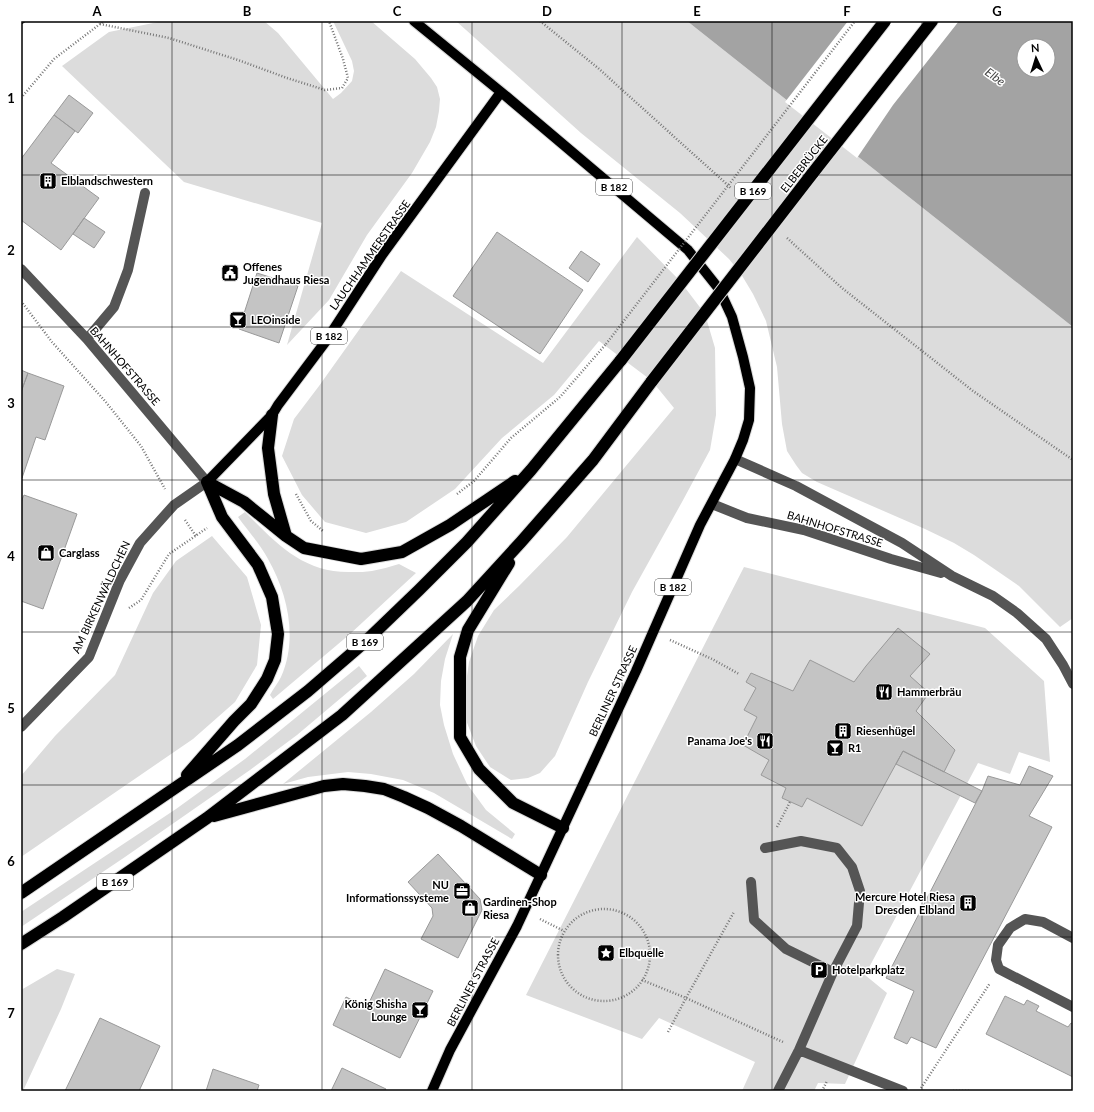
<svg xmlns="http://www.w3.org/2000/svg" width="1094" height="1112" viewBox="0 0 1094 1112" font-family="Lato,sans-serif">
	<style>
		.green { fill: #dcdcdc }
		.water { fill: #a3a3a3; fill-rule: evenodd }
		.pier { fill: #fff }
		.building { fill: #c4c4c4; stroke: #999 }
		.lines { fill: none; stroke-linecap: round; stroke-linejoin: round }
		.major-casing { stroke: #dbdbdb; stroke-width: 12 }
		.highway-casing { stroke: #dbdbdb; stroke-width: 14 }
		.path { stroke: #777; stroke-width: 2.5; stroke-dasharray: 1 2; stroke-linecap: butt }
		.minor { stroke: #555; stroke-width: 10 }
		.major { stroke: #000; stroke-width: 10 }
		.highway { stroke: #000; stroke-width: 12 }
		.rail-casing { stroke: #000; stroke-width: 4.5 }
		.rail { stroke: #fff; stroke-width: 3; stroke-dasharray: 9; stroke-linecap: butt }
		.highway-bridge-casing { stroke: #dbdbdb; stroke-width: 14; stroke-linecap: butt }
		.path-bridge { stroke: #777; stroke-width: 2.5; stroke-dasharray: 1 2; stroke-linecap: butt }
		.highway-bridge { stroke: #000; stroke-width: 12 }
		.grid { fill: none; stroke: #000; stroke-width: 1; stroke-opacity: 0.55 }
		.labels { text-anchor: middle; stroke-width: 3; stroke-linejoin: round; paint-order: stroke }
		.shield { fill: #fff; stroke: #4c4c4c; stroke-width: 1 }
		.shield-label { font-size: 10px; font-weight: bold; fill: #000 }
		.street-label { font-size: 11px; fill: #000; stroke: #fff }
		.poi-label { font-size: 11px; font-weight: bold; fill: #000; stroke: #fff; text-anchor: start }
		.water-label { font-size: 12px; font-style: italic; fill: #444; stroke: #fff }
		.neatline { fill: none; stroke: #000; stroke-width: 1.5 }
		.grid-label { font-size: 13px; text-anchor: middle; font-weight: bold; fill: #000 }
	</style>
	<rect width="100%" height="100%" fill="#fff"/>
	<path class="green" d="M163,21h101l14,12 55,66 8,-6 11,-12 2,-10 -2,-10 -19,-40h38l44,38 16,19 6,9 3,12 -1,12 -3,16 -6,15 -18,31 -45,62 -38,65 -42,45 35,-122 -138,-41 -122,-116 47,-34z
		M456,21h231l386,306v291l-13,9 -41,-41 -45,-31 -20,-12 -29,-14 -108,-47 -15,-9 -6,-8 -9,-14 -5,-27 -5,-57 -11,-46 -13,-27 -12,-20 -12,-15 -49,-46 -99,-80z
		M637,237l43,44 25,33 10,34 1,67 -6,35 -28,52 -50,90 -44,90 -33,74 -15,17 -12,5 -17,2 -21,-13 -14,-21 -10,-26 -1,-30 4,-28 9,-26 16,-26 25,-24 48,-49 107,-129 -22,-27 -53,-40 -45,54 -52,43 -47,51 -49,33 -40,11 -41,-11 -23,-27 -20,-39 12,-37 25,-33 82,-115 142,92z
		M245,512c32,32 59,62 108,60 6,0 13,0 19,-1 9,-2 18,-4 27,-7l17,9 -66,61 -77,65 -3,-4c3,-6 8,-12 11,-18 17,-38 7,-83 -13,-118 -8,-15 -20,-28 -30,-42z
		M212,536l35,41 14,48 -4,40 -22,37 -42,37 -172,118v-81l34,-40 60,-61 38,-82 23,-32z
		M744,567l241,61 59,53 6,81 -31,-10 -9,22 -32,-11 -113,212 22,18 -42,91 -27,-1 -4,8h-72l13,-29 -96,-44 -17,21 -116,-44z
		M453,634l-8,25 -4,22 -1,24 4,20 9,29 14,30 19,26 29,24 -3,5 -78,-46 -31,-13 -32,-6 -23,-2 -40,5 -25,7 88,-72 43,-38z
		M359,666l8,10 -70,59 -47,35 -125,87 -104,70v-15l155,-103 69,-50z
		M57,969l18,5 -14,35 -38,82h-2v-101z"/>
	<path class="water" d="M687,21h386v306zM1024,46h24v24h-24z"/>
	<path class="pier" d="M848,21h111l-66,84 -36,53 -72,-56z"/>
	<path class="building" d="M69,95l24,18 -15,20 -24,-18z
		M54,115l21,16 -24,32 48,35 -38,52 -40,-30v-61z
		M84,218l21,14 -11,16 -21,-14z
		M497,232l86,58 -43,64 -87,-58z
		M581,251l19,13 -12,18 -19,-14z
		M257,273l41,13 -19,57 -40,-14z
		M21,370l7,3 -7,19z
		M28,373l36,13 -19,54 -9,-3 -14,41 -1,-86z
		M24,495l53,19 -34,95 -22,-8v-99z
		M898,628l32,26 -20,22 19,17 -13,18 39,39 -11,22 -41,-21 -41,75 -55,-28 -5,9 -20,-9 4,-10 -25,-13 8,-15 -26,-15 14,-28 -13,-7 12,-22 -10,-6 5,-9 42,18 17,-31 44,22 12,-16z
		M903,751l79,40 -7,12 -79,-39z
		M1029,766l24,10 -24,40 23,11 -116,221 -25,-11 -4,7 -13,-6 20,-47 -28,-13 96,-187 6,-15 32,9z
		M438,854l42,45 2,11 -24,48 -37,-19 12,-23 -1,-8 -24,-26z
		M385,969l48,22 -33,67 -67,-33 13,-28 21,10z
		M1005,996l19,9 3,-5 12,6 -3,5 32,16 3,-4 2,1v53l-87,-43z
		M100,1018l60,28 -21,45h-74z
		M342,1068l44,21 -1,2h-54z
		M213,1069l46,16 -2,6h-51z"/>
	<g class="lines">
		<defs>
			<path id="major" d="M414,21l87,71 187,158 31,39 13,28 11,40 7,31 -1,32 -6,20 -8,19 -35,66 -64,146 -119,255 -67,124 -18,41
				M207,482l65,-67 6,-10 48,-64 56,-86 119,-163"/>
			<path id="highway" d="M812,174l120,-153
				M272,415l-4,33 6,46 12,42
				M207,482l37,20 42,34 18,12 57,11 41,-7 48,-27 65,-44
				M509,563l-41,67 -8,27v80l19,32 34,34 50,25
				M187,775l47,-54 17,-17 16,-25 8,-19 3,-26 -6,-37 -14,-32 -36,-48 -15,-35
				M214,816l110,-30 19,-2 22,2 19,3 20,8 24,11 33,18 80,49
				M21,893l217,-148 70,-54 58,-50 53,-51 48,-48 64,-72 90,-110
				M21,944l42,-27 144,-99 135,-103 125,-114 54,-59 72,-82 59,-79"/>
		</defs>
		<use href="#major" class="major-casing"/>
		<use href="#highway" class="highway-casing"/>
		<path class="path" d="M540,21l58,47 133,120
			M100,24l69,14 69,22 49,18 38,12 17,-2 6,-10 -5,-19 -14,-38
			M21,98l33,-39 50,-38
			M787,238l55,50 131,103 100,69
			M21,301l31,41 53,59 36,45 24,43
			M296,494l15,27 12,10
			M457,494l17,-13 37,-43 49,-41 46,-53
			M185,520l11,16
			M129,608l12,-8 28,-46 38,-26
			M670,640l42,19 27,15
			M777,827l13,-25
			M558 955a46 46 0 1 1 92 0a46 46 0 1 1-92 0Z
			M540,919l24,12
			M642,980l44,18 97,44
			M668,1032l18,-34 48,-86
			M921,1088l69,-105
			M822,1091l5,-10
			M953,1091h16"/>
		<path class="minor" d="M21,269l66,70 120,143 -33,23 -34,38 -20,37 -31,77 -68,70
			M87,339l27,-32 14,-37 17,-77
			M735,459l61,27 106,57 50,33 41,20 24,17 29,26 17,26 10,19
			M712,504l35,14 57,12 87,29 50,14
			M765,848l36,-7 36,7 15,19 8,24 -3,35 -24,46 -34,78 -21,41
			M751,882l3,38 32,29 47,23
			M1073,938l-30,-16 -18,-3 -15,9 -12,17 -2,15 3,9 74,38
			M799,1050l104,41"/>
		<use href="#major" class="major"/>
		<use href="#highway" class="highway"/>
		<defs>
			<path id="rail" d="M21,22l2,-1"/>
		</defs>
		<use href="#rail" class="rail-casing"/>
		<use href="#rail" class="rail"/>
		<defs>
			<path id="highway-bridge" d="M621,360l264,-339
				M652,381l160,-207"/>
		</defs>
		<use href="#highway-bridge" class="highway-bridge-casing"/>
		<path class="path-bridge" d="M606,344l249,-323"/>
		<use href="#highway-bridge" class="highway-bridge"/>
	</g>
	<path class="grid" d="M172,21v1070M322,21v1070M472,21v1070M622,21v1070M772,21v1070M922,21v1070M21,175h1052M21,327h1052M21,480h1052M21,632h1052M21,785h1052M21,937h1052"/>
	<defs>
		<symbol id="building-square" viewBox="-11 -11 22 22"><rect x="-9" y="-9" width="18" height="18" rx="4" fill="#000" stroke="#fff"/><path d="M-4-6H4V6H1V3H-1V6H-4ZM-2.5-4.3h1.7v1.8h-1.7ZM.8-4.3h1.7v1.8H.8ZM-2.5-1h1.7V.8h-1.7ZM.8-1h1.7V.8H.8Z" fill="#fff"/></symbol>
		<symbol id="civic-square" viewBox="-11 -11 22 22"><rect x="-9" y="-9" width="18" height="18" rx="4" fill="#000" stroke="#fff"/><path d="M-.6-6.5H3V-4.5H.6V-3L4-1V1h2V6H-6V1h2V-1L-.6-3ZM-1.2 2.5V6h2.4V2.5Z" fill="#fff"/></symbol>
		<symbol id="bar-square" viewBox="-11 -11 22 22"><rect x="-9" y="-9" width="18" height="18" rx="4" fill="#000" stroke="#fff"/><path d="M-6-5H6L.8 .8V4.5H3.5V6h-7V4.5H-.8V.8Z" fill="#fff"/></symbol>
		<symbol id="shop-square" viewBox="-11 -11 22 22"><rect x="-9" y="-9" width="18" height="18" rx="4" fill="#000" stroke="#fff"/><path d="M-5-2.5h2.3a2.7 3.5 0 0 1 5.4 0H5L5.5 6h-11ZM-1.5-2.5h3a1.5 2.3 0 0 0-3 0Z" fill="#fff"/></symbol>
		<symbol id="restaurant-square" viewBox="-11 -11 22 22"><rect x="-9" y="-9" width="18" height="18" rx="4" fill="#000" stroke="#fff"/><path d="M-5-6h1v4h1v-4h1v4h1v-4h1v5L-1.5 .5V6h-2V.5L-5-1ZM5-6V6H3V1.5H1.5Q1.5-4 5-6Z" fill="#fff"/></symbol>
		<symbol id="office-square" viewBox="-11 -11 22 22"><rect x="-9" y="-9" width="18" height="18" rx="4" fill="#000" stroke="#fff"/><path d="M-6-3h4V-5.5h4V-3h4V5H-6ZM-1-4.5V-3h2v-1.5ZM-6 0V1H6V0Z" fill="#fff"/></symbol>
		<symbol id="sight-square" viewBox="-11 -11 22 22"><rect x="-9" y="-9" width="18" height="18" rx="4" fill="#000" stroke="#fff"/><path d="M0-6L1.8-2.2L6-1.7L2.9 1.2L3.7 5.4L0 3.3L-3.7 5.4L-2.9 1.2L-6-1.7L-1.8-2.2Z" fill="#fff"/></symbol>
		<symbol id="parking-square" viewBox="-11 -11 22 22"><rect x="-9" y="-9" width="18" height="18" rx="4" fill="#000" stroke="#fff"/><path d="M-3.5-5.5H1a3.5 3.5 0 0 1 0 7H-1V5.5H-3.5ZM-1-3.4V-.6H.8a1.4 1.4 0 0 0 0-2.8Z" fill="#fff"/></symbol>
	</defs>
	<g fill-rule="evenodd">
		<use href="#building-square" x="38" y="171" width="20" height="20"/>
		<use href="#civic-square" x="220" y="263" width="20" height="20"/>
		<use href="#bar-square" x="228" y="310" width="20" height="20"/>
		<use href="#shop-square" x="36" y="543" width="20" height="20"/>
		<use href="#restaurant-square" x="874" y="682" width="20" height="20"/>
		<use href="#building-square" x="833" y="721" width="20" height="20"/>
		<use href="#restaurant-square" x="755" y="731" width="20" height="20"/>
		<use href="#bar-square" x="825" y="738" width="20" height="20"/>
		<use href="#office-square" x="452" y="881" width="20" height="20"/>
		<use href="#building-square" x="958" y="893" width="20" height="20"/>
		<use href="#shop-square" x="460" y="898" width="20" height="20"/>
		<use href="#sight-square" x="596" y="943" width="20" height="20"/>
		<use href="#parking-square" x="809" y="960" width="20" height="20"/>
		<use href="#bar-square" x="410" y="1000" width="20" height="20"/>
	</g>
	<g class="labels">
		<g class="shield">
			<rect x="596" y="179" width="36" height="16" rx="3"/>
			<rect x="735" y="183" width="36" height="16" rx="3"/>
			<rect x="311" y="328" width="36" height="16" rx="3"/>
			<rect x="655" y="579" width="36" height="16" rx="3"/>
			<rect x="347" y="634" width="36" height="16" rx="3"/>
			<rect x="97" y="874" width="36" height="16" rx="3"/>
		</g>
		<g class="shield-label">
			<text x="614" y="191">B 182</text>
			<text x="753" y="195">B 169</text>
			<text x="329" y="340">B 182</text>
			<text x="673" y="591">B 182</text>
			<text x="365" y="646">B 169</text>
			<text x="115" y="886">B 169</text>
		</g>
		<g class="street-label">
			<text transform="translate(804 164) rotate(-52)" y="4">ELBEBRÜCKE</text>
			<text transform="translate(370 255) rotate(-55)" y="4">LAUCHHAMMERSTRASSE</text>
			<text transform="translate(125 366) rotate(49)" y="4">BAHNHOFSTRASSE</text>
			<text transform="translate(835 529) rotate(17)" y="4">BAHNHOFSTRASSE</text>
			<text transform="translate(101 597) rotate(-65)" y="4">AM BIRKENWÄLDCHEN</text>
			<text transform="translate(613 691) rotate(-65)" y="4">BERLINER STRASSE</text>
			<text transform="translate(473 982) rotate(-62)" y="4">BERLINER STRASSE</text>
		</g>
		<g class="poi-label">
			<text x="61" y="185">Elblandschwestern</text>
			<text x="243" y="271">Offenes<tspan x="243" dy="13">Jugendhaus Riesa</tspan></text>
			<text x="251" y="324">LEOinside</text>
			<text x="59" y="557">Carglass</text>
			<text x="897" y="696">Hammerbräu</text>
			<text x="856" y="735">Riesenhügel</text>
			<text x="752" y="745" text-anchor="end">Panama Joe's</text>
			<text x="848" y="752">R1</text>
			<text x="449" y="889" text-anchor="end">NU<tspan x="449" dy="13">Informationssysteme</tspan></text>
			<text x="955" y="901" text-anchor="end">Mercure Hotel Riesa<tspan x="955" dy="13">Dresden Elbland</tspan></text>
			<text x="483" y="906">Gardinen-Shop<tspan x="483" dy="13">Riesa</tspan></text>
			<text x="619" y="957">Elbquelle</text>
			<text x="832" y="974">Hotelparkplatz</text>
			<text x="407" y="1008" text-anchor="end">König Shisha<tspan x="407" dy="13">Lounge</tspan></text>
		</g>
		<g class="water-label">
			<text transform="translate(995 77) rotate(36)" y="4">Elbe</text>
		</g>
	</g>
	<rect width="1094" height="1112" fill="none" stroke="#ffffff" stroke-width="44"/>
	<g transform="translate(1036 58) rotate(356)"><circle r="19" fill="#ffffff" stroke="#999999"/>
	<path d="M0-3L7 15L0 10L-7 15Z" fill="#000000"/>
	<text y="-6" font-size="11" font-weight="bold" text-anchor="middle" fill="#000000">N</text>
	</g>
	<rect x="22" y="22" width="1050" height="1068" class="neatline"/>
	<g class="grid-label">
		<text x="97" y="16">A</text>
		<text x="247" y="16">B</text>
		<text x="397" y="16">C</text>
		<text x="547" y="16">D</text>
		<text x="697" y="16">E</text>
		<text x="847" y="16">F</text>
		<text x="997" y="16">G</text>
		<text x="11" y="103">1</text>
		<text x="11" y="255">2</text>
		<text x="11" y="408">3</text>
		<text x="11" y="561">4</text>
		<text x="11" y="713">5</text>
		<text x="11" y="866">6</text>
		<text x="11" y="1018">7</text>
	</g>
</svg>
